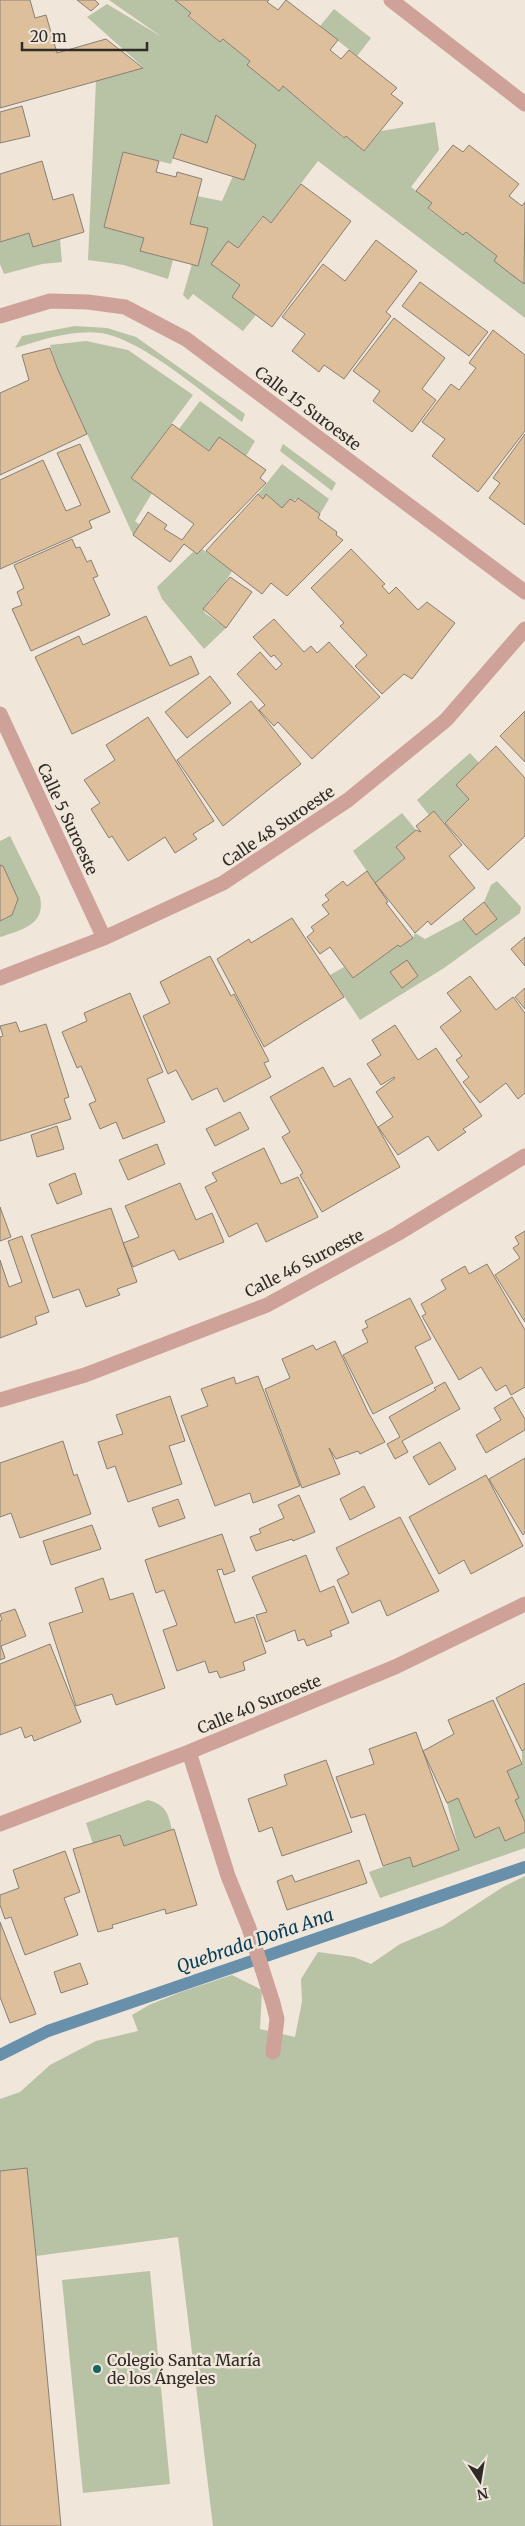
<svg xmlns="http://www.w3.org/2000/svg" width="525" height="2526" viewBox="0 0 525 2526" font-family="Merriweather,serif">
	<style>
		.green { fill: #b8c2a4 }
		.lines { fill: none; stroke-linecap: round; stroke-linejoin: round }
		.stream { stroke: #6890ab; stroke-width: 12 }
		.building { fill: #ddc09b; stroke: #877f74 }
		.minor { stroke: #cea298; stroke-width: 15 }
		.poi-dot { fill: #176460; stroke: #f0e6da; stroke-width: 2 }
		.labels { text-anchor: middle; stroke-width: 5; stroke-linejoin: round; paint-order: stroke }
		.street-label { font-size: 16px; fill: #2f2c27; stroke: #f0e6da }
		.poi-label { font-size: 16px; fill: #2f2c27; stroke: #f0e6da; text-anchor: start }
		.water-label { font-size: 18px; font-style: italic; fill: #063d59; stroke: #f0e6da }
	</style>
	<rect width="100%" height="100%" fill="#f0e6da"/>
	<path class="green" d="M109,0h66l16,13 -3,4 32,25 3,-3 27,22 -3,4 32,26 4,-5 60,52 3,-2 18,15 17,-20 54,-9 4,28 -28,37 21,16 -4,6 35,26 3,-3 31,24 -3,5 31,21v36l-207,-157 -47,62 -9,-7 -24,32 2,37 -8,12 24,18 -13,16 -50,-37 -5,6 -5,-5 9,-31 6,1 10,-36 -18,-5 7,-28 25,5 11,-25 11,4 11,-35 -39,-29 -9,27 -26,-9 -10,30 -48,-12 -19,75 40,11 -4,13 33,9 -5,19 -44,-14 -36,-5 8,-179 47,-14 -56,-50 20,-13 55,33z
		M334,9l37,29 -14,18 -37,-30z
		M29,233l4,13 27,-7 2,23 -20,2 -38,10 -4,-10v-22z
		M75,326l32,2 29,9 109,77 -3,8c-35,-26 -100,-83 -141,-89 -28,-4 -60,7 -86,15l7,-12z
		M86,341l42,9 65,45 -62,83 21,15 -17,28 5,4 -7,10 -75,-165 -8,-25z
		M200,401l55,40 -9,15 -27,-19 -10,14 -30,-22z
		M283,444l53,39 -4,8 -52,-40z
		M282,464l47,35 -9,15 -22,-16 -16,10 -16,-13 -3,4 -5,-5z
		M202,549l30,22 -14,22 -2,-1 -13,17 2,4 21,15 -22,21 -42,-50 -5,-12 36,-35 4,2z
		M470,753l9,10 -23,22 13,14 -24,24 -11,-12 -5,4 -12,-15z
		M402,813l14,17 -11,28 -30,25 -22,-32z
		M10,836l30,61c6,28 -19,33 -40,40v-16l12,-6 6,-16 -15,-33 -3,-1v-24z
		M497,881l24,26 -1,6 -76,55 -84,52 -30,-45 14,-8 9,11 45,-33 2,2 13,-9 2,-5 10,6 38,-20 13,16 21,-16 -13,-17 7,-17z
		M525,1749v73l-10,-22 4,-2 -12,-27 15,-7v-13z
		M458,1798l17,40 24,-11 6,14 20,-9v16l-145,50 -11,-26 41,-15 3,10 46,-17 -12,-47z
		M148,1800c18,5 20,13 24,30l-48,16 -4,-11 -27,9 -7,-21z
		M525,1876v650h-312l-35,-289 -142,19 -9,-87 -27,2v-72l20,-7 30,-27 46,-24 42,-10 -6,-16 17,-10 32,-13 51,-17 30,15 -2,39 35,8 7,-35 -1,-23 17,-27 36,5 17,7 29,-20 43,-18 60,-39z
		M150,2271l20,213 -87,9 -21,-213z"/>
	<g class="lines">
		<path class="stream" d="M0,2055l48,-24 477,-164"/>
	</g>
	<path class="building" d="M0,0h30l5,18 11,-3 11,38 49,-14 37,29 -143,40z
		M77,0h18l4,4 -8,7z
		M175,0h94l-2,2 11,8 8,-10 52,40 -8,10 11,9 8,-9 48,38 -6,6 12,9 -39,48 -18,-15 -2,2 -61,-52 -4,5 -32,-26 3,-4 -27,-22 -3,3 -32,-26 3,-3z
		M22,106l8,30 -30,7v-31z
		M216,115l40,30 -12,35 -71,-22 8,-24 26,9z
		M453,145l10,7 6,-7 50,39 -10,12 13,10 3,-4 -1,82 -30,-23 3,-5 -31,-24 -3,3 -35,-27 4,-5 -16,-12z
		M123,152l36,9 -3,11 20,5 1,-5 25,7 -12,45 18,4 -10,38 -58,-15 4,-13 -40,-11z
		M42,161l11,39 20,-6 11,38 -51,15 -4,-14 -29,9v-68z
		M301,184l50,37 -79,106 -40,-30 8,-12 -29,-21 17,-23 10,7 25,-32 8,7z
		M376,240l41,31 -31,41 5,4 -47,63 -20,-14 -5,7 -27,-21 13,-17 -23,-17 41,-53 22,17z
		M420,282l68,50 -19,24 -67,-50z
		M394,318l51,40 -23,31 14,11 -24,32 -39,-31 7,-10 -27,-20z
		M493,330l32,25v76l-47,61 -46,-36 13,-17 -23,-17 29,-38 8,6 17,-22 -7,-5z
		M50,348l8,22 29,64 -87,41v-82l29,-13 -7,-25z
		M172,424l37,27 10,-14 47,33 -6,8 6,5 -69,71 -13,-10 -14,18 -37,-27 15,-23 19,13 -3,4 18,11 12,-16 -63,-46z
		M525,434v91l-36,-27 11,-15 -7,-5z
		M80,444l30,68 -21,9 3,7 -92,41v-89l43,-20 23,51 15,-6 -24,-52z
		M258,494l5,5 3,-5 16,14 8,-9 5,3 3,-4 22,16 -2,4 19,14 -1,3 7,5 -56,56 -16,-13 -9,11 -56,-43z
		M72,539l4,9 4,-1 7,15 4,-2 7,16 -5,2 17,37 -79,36 -19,-42 10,-4 -5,-13 7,-4 -10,-23z
		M351,549l34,35 -3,2 7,8 7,-7 22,23 9,-8 28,21 -43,56 -8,-5 -22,20 -27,-28 12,-11 -27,-29 4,-3 -33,-35z
		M230,577l22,15 -26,36 -23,-19z
		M146,616l24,50 21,-10 8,18 -127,60 -37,-77 44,-21 4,9z
		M274,619l30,33 7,-6 6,7 12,-11 51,55 -68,62 -34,-37 -4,4 -15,-16 6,-5 -28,-31 23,-22 16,18 6,-6 -8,-9 -3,2 -18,-20z
		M210,676l21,27 -44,35 -22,-26z
		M251,701l50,63 -78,62 -46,-66z
		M525,711v51l-25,-26z
		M148,717l66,104 -21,13 4,5 -22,14 -10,-16 -37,24 -16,-25 -3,2 -18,-29 9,-6 -16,-23 31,-20 -9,-15z
		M496,746l29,32v58l-37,34 -43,-47 24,-24 -13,-14z
		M434,811l28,34 -13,11 26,32 -44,37 -3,-4 -13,12 -40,-50 30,-25 -9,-11 20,-17 5,2 -5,-6z
		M0,865l3,1 15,33 -6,16 -12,6z
		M367,871l21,31 -2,1 27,35 -13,9 -2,-2 -45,33 -23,-31 -10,7 -13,-17 7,-6 -3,-4 18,-13 -7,-9 7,-5 -4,-5 18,-14 4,5z
		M484,902l13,17 -21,16 -13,-16z
		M292,918l52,79 -80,50 -47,-88 32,-20 2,4z
		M525,937v29l-14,-17z
		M210,956l21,40 3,-2 35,67 -5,2 7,14 -47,25 -7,-14 -25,12 -16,-30 -8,4 -25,-58 27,-13 -10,-21z
		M407,960l11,16 -16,12 -12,-16z
		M470,976l26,34 17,-13 12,16v80l-7,6 -12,-16 -26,20 -17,-21 6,-5 -13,-17 6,-4 -22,-29 21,-16 -14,-18z
		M525,988v21l-10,-12z
		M130,993l33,79 -16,7 18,43 -42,17 -7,-17 -16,7 -11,-25 7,-3 -15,-35 -4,2 -15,-36 25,-11 -3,-8z
		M16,1022l4,10 26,-8 23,73 -5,2 7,20 -71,22v-104l3,-1 -3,-10z
		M395,1025l23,35 18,-12 46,68 -19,13 3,3 -28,19 -10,-15 -30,19 -20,-28 15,-10 -17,-25 19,-14 -1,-1 -13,8 -14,-21 14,-9 -9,-15z
		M323,1067l11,20 16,-9 50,89 -78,45 -22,-37 3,-2 -21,-36 8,-5 -20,-35z
		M240,1112l9,17 -34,17 -9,-17z
		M57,1126l7,23 -27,8 -6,-22z
		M157,1144l8,20 -37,16 -9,-20z
		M264,1148l17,36 17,-7 20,40 -52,25 -9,-19 -28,14 -24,-50 12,-6 -5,-8z
		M75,1173l7,21 -25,10 -8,-20z
		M180,1183l16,37 16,-7 12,29 -45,18 -5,-10 -41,17 -10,-24 16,-6 -14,-31z
		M0,1207l11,30 -11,4z
		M111,1208l26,74 -20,7 3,6 -34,12 -7,-18 -26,9 -22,-63z
		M525,1231v91l-30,-47 25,-17 -7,-10 6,-4 -4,-7z
		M22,1236l27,76 -14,5 2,7 -37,14v-78l9,27 13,-5 -14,-41z
		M487,1264l38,66v57l-14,8 -5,-10 -10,6 -15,-24 -22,13 -37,-64 4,-2 -5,-10 25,-15 -5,-9 24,-14 4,8z
		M410,1298l21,41 -16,8 18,36 -60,31 -30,-59 25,-13 -6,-12 6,-3 -3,-6z
		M335,1341l33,71 17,30 -25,12 -2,-3 -22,8 -7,-11 11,26 -38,14 -37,-99 25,-11 -8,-19 31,-14 3,5z
		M258,1376l42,110 -47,17 -3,-10 -35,13 -34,-90 27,-10 -7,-17 33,-12 2,7z
		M445,1382l15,27 -58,32 6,11 -13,7 -8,-15 13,-7 -11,-20 47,-27 -2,-2z
		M170,1396l15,45 -16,5 13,38 -54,18 -13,-36 -8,3 -9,-27 25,-8 -7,-19z
		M512,1397l13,22v11l-39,23 -10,-18 25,-15 -7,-12z
		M63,1441l11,35 3,-2 14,40 -71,24 -9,-25 -11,4v-54z
		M440,1442l16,27 -27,16 -16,-28z
		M525,1458v75l-2,2 -34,-56z
		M486,1475l37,71 -52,28 -7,-14 -25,14 -30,-57z
		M364,1486l11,21 -25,13 -10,-21z
		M299,1495l16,37 -22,9 -1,-2 -36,12 -6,-14 11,-4 -2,-4 25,-11 -6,-13z
		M178,1499l7,19 -26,9 -7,-19z
		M400,1517l39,74 -52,25 -7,-16 -28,13 -15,-33 12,-6 -13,-26z
		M92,1525l9,24 -50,16 -8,-24z
		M222,1534l13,37 -11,4 -2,-6 -5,1 18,53 19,-6 12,36 -23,9 2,8 -25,8 -3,-7 -8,2 -4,-12 -28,10 -14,-41 14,-5 -13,-35 -8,3 -11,-33z
		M306,1555l14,37 14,-6 15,37 -19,8 2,5 -25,10 -3,-7 -6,2 -3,-11 -29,12 -10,-27 11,-3 -15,-35z
		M103,1578l7,22 23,-7 32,95 -49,17 -4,-11 -36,12 -27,-83 34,-11 -8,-24z
		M15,1609l11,27 -25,10 4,12 -5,2v-39l2,-1 -2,-6z
		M50,1644l31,78 -47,19 -2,-6 -7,3 -4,-11 -21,8v-71z
		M525,1683v66l-3,2 -26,-53z
		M493,1700l29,64 -15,7 12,27 -4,2 10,22v10l-20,9 -6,-14 -24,11 -17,-40 -11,5 -24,-52 31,-17 -6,-14z
		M416,1732l43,118 -46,17 -3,-10 -27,9 -18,-52 -14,4 -15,-41 38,-13 -5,-15z
		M326,1760l26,72 -70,24 -10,-29 -13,5 -11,-33 39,-14 -3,-10z
		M174,1829l23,76 -31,9 -1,-5 -53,16 1,3 -15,4 -25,-83 47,-14 4,11z
		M65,1851l15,41 -16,6 14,37 -53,20 -14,-38 -6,2 -5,-14v-10l19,-7 -6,-18z
		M359,1860l8,23 -80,27 -10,-29 15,-6 3,7z
		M0,1922l36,92 -26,9 -10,-26z
		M80,1963l8,21 -27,9 -7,-21z
		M27,2168l9,88 25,270h-61v-355z"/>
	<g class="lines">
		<path class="minor" d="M391,0l134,104
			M0,316l50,-15 38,1 37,5 61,32 339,253
			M0,714l104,224
			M0,978l104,-40 119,-55 125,-83 98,-80 79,-91
			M0,1400l85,-25 182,-70 130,-71 128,-78
			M189,1752l39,124 21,52 24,75 4,16 -4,33
			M0,1824l189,-72 206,-85 130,-63"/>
	</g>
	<circle class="poi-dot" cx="97" cy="2369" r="5"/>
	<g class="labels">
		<g class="street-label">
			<text transform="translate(308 408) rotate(37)" y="6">Calle 15 Suroeste</text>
			<text transform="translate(68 819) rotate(65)" y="6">Calle 5 Suroeste</text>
			<text transform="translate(278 826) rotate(-34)" y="6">Calle 48 Suroeste</text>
			<text transform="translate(304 1263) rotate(-27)" y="6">Calle 46 Suroeste</text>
			<text transform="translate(259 1704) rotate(-22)" y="6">Calle 40 Suroeste</text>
		</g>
		<g class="poi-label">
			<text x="107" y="2366">Colegio Santa María<tspan x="107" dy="18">de los Ángeles</tspan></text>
		</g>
		<g class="water-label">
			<text transform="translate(255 1941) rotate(-19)" y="6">Quebrada Doña Ana</text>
		</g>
	</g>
	<g transform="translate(480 2481) rotate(168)" stroke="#f0e6da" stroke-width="4" paint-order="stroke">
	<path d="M0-4L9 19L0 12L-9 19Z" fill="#2f2c27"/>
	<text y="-8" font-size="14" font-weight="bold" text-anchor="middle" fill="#2f2c27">N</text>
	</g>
	<path d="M22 42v8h125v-8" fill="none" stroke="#2f2c27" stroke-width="2.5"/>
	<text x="30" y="42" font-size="15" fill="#2f2c27" stroke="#f0e6da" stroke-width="4" paint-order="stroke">20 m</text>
</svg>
